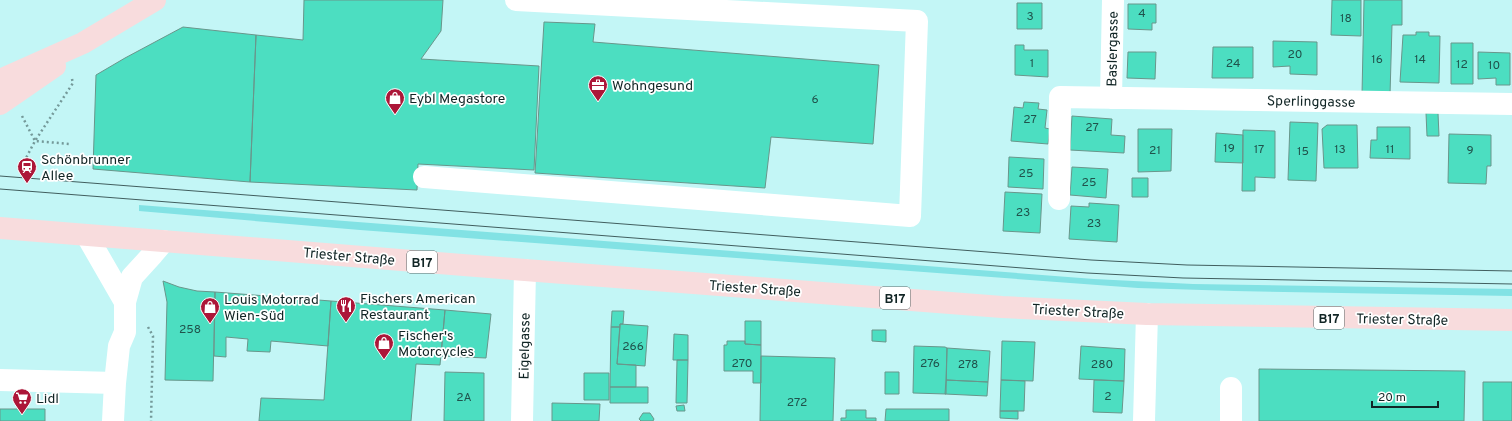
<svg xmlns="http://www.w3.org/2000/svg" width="1512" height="421" viewBox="0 0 1512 421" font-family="Overpass,sans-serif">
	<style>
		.green { fill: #82e2e4 }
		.building { fill: #4cdec1; stroke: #69968b }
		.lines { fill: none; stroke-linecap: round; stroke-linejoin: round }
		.path { stroke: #749999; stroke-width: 2.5; stroke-dasharray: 2 3; stroke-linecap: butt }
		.minor { stroke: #fff; stroke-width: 22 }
		.major { stroke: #f8dcdd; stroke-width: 22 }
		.tram { stroke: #415e5e; stroke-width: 1 }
		.labels { text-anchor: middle; stroke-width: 3.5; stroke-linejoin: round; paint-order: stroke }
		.number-label { font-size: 12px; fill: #20534c }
		.shield { fill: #fff; stroke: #586666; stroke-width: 1 }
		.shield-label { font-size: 13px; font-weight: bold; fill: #112525 }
		.street-label { font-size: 14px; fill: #112525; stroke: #fff }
		.poi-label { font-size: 14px; fill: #112525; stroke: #fff; text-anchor: start }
	</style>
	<rect width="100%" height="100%" fill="#c3f6f6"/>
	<path class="green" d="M139,205l955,74 99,5 319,5v7l-278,-5 -96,-3 -778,-58 -221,-19z"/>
	<path class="building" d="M304,0h139l-2,31 -20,28 118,7 -5,104 -116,-6 -1,26 -167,-8 6,-147 47,5z
		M1332,0h29v36l-30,-1z
		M1364,0h38v25h-10l-2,70 -28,-1z
		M1017,3h25v26h-25z
		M1128,4h28v19h-4v7l-24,-1z
		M544,22l51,2 -2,18 286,23 -6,79 -102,-7 -6,51 -230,-15z
		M183,27l73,8 -6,147 -157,-13 3,-94 29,-17z
		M1416,32h13v4h11l-1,47 -39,-1 3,-47h13z
		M1273,41l44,1v33l-27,-1v-8l-17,1z
		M1451,43h22v41h-22z
		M1015,45h9v5h24v27l-33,-2z
		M1213,47h40v31h-41z
		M1128,52h28l-1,27 -28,-1z
		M1478,52l32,1v32h-14v-7l-18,1z
		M1024,102l15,1 -1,6 9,1 -2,18 5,1 -2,15 -37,-3 3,-34 9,1z
		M1426,113h12l1,23h-12z
		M1072,116l40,3 -1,16 14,1 -1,17 -54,-3z
		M1290,122l28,1 -2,58 -28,-1z
		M1327,125h30l1,43h-34l-2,-39z
		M1377,127h33v32l-40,-1 1,-18h6z
		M1138,129h34l-1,42 -33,1z
		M1243,130l32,1v47l-20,-1v14h-13z
		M1216,133l27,2v28l-28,-1z
		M1449,134l42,1v31h-4l-1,18 -38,-1z
		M1009,157l35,2 -1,30 -35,-2z
		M1072,167l36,2 -2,29 -36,-3z
		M1132,178h16v19h-16z
		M1005,192l37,2 -2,39 -37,-2z
		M1089,203l30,2 -2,37 -48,-3 2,-33 18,1z
		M163,281l16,6 18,4 18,1 -2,89 -48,-1 2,-78z
		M215,292l116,9 -3,45 -57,-5 -1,11 -23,-1 1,-12 -22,-2v20l-12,-1z
		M331,301l114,9 -5,55 -24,-1 -5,57h-152l2,-23 63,2z
		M445,310l46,4 -5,44 -45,-2z
		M612,311h12l-1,13h-3v3h-9z
		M745,321h16v24l-16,-1z
		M620,324l28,2 -3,40 -28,-2z
		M611,327h9l-3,37 19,1v22h-26z
		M872,330h14v12l-14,-1z
		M674,334l14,1v25h-15z
		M727,341h18v3l16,1v38h-8v-12h-29v-26h3z
		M1002,341l33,1 -2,39 -32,-1z
		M914,346l31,1 2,1 -1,46 -33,-1z
		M1081,346l44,3 -1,32 -45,-2z
		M947,348l43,3 -2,31 -42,-2z
		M761,356l74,2 -2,63h-73z
		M677,360h11l-1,43h-11z
		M1259,369l206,2 -1,50h-205z
		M445,372l39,1v48h-40z
		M885,372h14v22h-14z
		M584,373h25v27h-25z
		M946,380l42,2 -1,14 -42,-2z
		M1001,380l24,1 -1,30h-24z
		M1094,380l30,1 -2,32 -29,-1z
		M1483,382h29v39h-29z
		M610,387h38v16h-38z
		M552,403l48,1 -1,17h-47z
		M684,405l1,6h-8l-1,-5z
		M0,409h45v12h-45z
		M886,409h63v12h-64z
		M846,410h20v8h10v3h-35v-3h5z
		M1000,411h18v8l-18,-1z
		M643,413h7l4,6 -1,2h-12l-2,-2z"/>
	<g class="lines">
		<path class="path" d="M22,116l13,25 35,3
			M24,167l2,-9 9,-17 38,-58 -1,-4
			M148,327l5,9 -2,85"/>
		<path class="minor" d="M1111,98l2,-98
			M424,177l486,39 7,-195 -401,-21
			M1059,199l1,-102 452,7
			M87,236l38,66
			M0,380l115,3 4,-37 6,-14v-30l7,-25 21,-23 11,-13
			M113,421l2,-38
			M522,421l3,-151
			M1144,421l3,-107
			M1231,421v-33"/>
		<path class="major" d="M0,80l83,-37 72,-43
			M0,104l55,-38
			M0,228l525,42 477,37 145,7 365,6"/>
		<path class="tram" d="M0,176l1091,84 96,5 325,6
			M0,189l1087,84 96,5 329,6"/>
	</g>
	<defs>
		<symbol id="office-pin" viewBox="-11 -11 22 30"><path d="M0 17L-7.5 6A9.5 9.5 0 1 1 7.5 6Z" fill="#ac1638" stroke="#fff"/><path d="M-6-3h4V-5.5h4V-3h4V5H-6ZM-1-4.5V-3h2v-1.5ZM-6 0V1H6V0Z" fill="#fff"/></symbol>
		<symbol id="shop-pin" viewBox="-11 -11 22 30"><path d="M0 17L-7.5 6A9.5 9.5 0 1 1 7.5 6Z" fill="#ac1638" stroke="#fff"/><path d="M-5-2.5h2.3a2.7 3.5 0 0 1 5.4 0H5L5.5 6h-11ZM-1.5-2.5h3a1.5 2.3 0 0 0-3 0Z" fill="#fff"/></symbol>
		<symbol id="station-pin" viewBox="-11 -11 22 30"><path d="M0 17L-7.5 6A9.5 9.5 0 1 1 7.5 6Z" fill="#ac1638" stroke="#fff"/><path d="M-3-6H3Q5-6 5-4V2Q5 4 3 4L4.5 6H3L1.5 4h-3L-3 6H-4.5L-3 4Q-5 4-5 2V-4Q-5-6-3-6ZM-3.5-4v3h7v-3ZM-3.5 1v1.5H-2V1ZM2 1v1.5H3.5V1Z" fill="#fff"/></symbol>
		<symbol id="restaurant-pin" viewBox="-11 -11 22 30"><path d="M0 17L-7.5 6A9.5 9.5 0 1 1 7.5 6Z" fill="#ac1638" stroke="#fff"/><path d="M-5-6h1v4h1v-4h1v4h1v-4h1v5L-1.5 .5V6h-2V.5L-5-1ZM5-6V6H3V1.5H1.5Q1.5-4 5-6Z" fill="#fff"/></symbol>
		<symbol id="supermarket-pin" viewBox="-11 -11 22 30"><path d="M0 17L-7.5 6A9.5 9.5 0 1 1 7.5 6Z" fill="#ac1638" stroke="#fff"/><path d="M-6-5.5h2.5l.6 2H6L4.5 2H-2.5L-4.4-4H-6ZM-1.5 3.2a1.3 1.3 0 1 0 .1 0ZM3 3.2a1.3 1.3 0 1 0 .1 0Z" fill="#fff"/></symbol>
	</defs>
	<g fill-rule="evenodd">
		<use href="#office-pin" x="587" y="74" width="22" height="30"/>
		<use href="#shop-pin" x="384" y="87" width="22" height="30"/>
		<use href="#station-pin" x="16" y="156" width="22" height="30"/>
		<use href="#restaurant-pin" x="335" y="295" width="22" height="30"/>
		<use href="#shop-pin" x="199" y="296" width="22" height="30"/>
		<use href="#shop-pin" x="373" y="332" width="22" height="30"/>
		<use href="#supermarket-pin" x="11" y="387" width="22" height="30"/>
	</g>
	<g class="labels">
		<g class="number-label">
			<text x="1142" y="17">4</text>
			<text x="1030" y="20">3</text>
			<text x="1346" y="22">18</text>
			<text x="1295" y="58">20</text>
			<text x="1377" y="63">16</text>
			<text x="1420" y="63">14</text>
			<text x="1032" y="67">1</text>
			<text x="1233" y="67">24</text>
			<text x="1462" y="68">12</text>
			<text x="1494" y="69">10</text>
			<text x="815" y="103">6</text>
			<text x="1030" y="123">27</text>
			<text x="1092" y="131">27</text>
			<text x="1229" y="152">19</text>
			<text x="1259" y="153">17</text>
			<text x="1340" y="153">13</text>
			<text x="1390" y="153">11</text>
			<text x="1155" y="154">21</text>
			<text x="1470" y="154">9</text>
			<text x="1303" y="155">15</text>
			<text x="1026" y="177">25</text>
			<text x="1089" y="186">25</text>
			<text x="1023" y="216">23</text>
			<text x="1094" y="227">23</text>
			<text x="190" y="333">258</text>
			<text x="633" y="350">266</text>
			<text x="742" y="367">270</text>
			<text x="930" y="367">276</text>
			<text x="968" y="368">278</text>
			<text x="1102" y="368">280</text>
			<text x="1108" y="400">2</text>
			<text x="464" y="401">2A</text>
			<text x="797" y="406">272</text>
		</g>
		<g class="shield">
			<rect x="407" y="251" width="30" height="22" rx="3"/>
			<rect x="880" y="287" width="30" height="22" rx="3"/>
			<rect x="1314" y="307" width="30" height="22" rx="3"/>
		</g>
		<g class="shield-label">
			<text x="422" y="267">B17</text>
			<text x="895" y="303">B17</text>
			<text x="1329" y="323">B17</text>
		</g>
		<g class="street-label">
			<text transform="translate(1112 49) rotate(-89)" y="5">Baslergasse</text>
			<text transform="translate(1311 101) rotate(1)" y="5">Sperlinggasse</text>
			<text transform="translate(349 256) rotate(5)" y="5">Triester Straße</text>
			<text transform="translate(755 288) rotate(4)" y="5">Triester Straße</text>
			<text transform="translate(1078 311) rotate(3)" y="5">Triester Straße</text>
			<text transform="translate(1402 319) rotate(1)" y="5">Triester Straße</text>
			<text transform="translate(524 346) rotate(-89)" y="5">Eigelgasse</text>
		</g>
		<g class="poi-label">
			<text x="612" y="90">Wohngesund</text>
			<text x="409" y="103">Eybl Megastore</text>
			<text x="41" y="164">Schönbrunner<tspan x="41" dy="16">Allee</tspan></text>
			<text x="360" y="303">Fischers American<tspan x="360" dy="16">Restaurant</tspan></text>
			<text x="224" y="304">Louis Motorrad<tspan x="224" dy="16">Wien-Süd</tspan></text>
			<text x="398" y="340">Fischer's<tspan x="398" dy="16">Motorcycles</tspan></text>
			<text x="36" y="403">Lidl</text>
		</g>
	</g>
	<path d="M1372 401v6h66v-6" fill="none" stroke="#112525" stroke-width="2"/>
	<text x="1378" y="401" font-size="12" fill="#112525" stroke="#ffffff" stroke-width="3" paint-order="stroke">20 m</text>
</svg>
